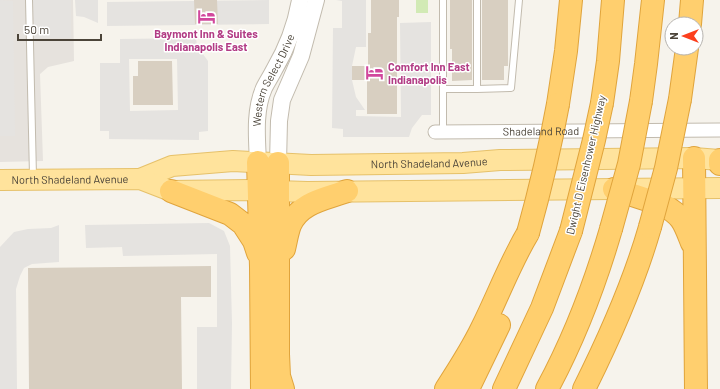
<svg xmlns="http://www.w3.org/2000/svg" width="720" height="389" viewBox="0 0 720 389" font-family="Barlow,sans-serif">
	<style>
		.industrial { fill: #e6e2dd }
		.green { fill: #d2eab5 }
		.parking { fill: #e5e3e0; fill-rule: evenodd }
		.building { fill: #d8cfc1 }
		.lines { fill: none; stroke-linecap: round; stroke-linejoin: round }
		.service-casing { stroke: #c2bbae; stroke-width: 8 }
		.minor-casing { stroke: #c2bbae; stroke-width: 15 }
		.tertiary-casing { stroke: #c2bbae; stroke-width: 18 }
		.primary-casing { stroke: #e6c16a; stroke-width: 22 }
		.motorway-casing { stroke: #e0a43c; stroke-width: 24 }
		.service { stroke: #fff; stroke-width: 6 }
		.minor { stroke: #fff; stroke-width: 13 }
		.tertiary { stroke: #fff; stroke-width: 16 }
		.primary { stroke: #ffe39c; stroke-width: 20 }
		.motorway { stroke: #ffcf6e; stroke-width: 22 }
		.motorway-bridge-casing { stroke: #e0a43c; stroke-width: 24; stroke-linecap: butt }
		.motorway-bridge { stroke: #ffcf6e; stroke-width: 22 }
		.labels { text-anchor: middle; stroke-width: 3; stroke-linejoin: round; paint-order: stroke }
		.hotel-label { font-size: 11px; font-weight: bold; fill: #b23c85; stroke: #fff }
		.street-label { font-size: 11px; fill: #4b4439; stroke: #fff }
	</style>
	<rect width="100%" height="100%" fill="#f6f3ec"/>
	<path class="industrial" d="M0,0h73l1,61 -26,6 -8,7 3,87 -43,1z"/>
	<path class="green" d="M416,0h12v13h-12z"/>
	<path class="parking" d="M0,0l13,1 2,135h-15z
		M33,0h38v38h-31l-6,5z
		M75,0h23v23l-14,-6 -8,-1z
		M269,0v24l-162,2v-24z
		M336,0h30v47h-10l-4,19v14l4,17 9,13h-9v6l45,1 -1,-94 31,-1v93h-9l-10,13 -3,9h-66v-8l-11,-1 1,-100h9v-27z
		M196,38l1,8 11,15v70l-9,1v8l-90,-1v-8h-9v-68h20v-24zM129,59h48l1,51 -48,1z
		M209,223l15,8 6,15 2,77 -1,66h-34v-62h20v-73l-94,2 -1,-9 -36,1 -1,-23z
		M59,225v37l-27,2 -8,4 -4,8 -4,13 1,100h-17v-142l14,-15 14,-3 23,-1z"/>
	<path class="building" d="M194,0h23l1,24h-23z
		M371,0h28v17h-2v97h-30v-34h-15v-14h16v-33h3z
		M450,0h22v80l-20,1v-32h-2z
		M482,0h26v66h-4v14h-22z
		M138,61h34l1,44h-40v-29h5z
		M211,266v31h-30l1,92h-153l-1,-121z"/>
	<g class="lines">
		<defs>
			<path id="service" d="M29,0l4,176
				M443,0v132
				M443,89h34v-89
				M477,89l34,-1 8,-88"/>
			<g id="minor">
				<path id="s1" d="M435,132l285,-2"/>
			</g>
			<g id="tertiary">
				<path id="s2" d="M258,162c-1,-24 -4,-51 6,-74 3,-6 7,-12 10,-18 13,-22 22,-46 26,-70"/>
				<path d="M278,163l1,-42 3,-21 19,-44 15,-56"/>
			</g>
			<g id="primary">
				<path id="s3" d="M140,179l32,-13 61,-5 78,4 152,-2 37,-3 194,-2 26,2"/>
				<path id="s4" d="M0,180l140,-1 31,12 79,-1 57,2 413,-4"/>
			</g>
			<path id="motorway" d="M690,24l2,-24
				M680,99l7,-51
				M641,101l5,-37 7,-64
				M602,103l6,-42 5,-61
				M558,104l8,-53 5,-51
				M694,158l2,231
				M720,160v4
				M258,162l3,105 1,122
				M278,163v191l1,22 4,13
				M614,189l49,16c20,11 21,18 29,38
				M171,191l59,23 13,10 11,17 4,12
				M284,249c2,-8 3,-16 6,-24 10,-23 36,-26 57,-34
				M446,389c13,-20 26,-40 36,-61 16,-32 28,-65 46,-95
				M468,389l31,-64
				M504,389l38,-81 29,-77
				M547,389c27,-50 48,-105 64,-160
				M584,389c26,-52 50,-106 66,-162"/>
		</defs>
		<use href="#service" class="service-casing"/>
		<use href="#minor" class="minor-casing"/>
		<use href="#tertiary" class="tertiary-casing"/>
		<use href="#primary" class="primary-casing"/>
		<use href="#motorway" class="motorway-casing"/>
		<use href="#service" class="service"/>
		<use href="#minor" class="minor"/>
		<use href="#tertiary" class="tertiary"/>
		<use href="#primary" class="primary"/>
		<use href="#motorway" class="motorway"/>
		<defs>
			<path id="motorway-bridge" d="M650,227l16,-59 14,-69
				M611,229l18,-65 12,-63
				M571,231l23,-91 8,-37
				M528,233c12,-43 22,-85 30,-129"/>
		</defs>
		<use href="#motorway-bridge" class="motorway-bridge-casing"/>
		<use href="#motorway-bridge" class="motorway-bridge"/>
	</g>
	<defs>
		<symbol id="hotel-bare" viewBox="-9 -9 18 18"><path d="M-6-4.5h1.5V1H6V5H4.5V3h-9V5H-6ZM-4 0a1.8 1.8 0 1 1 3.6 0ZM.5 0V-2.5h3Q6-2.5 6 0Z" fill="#d1479c" stroke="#fff" stroke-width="2.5" paint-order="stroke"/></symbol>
	</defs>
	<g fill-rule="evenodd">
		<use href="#hotel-bare" x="194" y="4" width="25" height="25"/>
		<use href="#hotel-bare" x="362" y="60" width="25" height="25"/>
	</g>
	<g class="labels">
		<g class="hotel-label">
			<text x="206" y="38">Baymont Inn &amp; Suites<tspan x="206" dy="13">Indianapolis East</tspan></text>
			<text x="388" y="71" text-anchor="start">Comfort Inn East<tspan x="388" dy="13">Indianapolis</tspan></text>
		</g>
		<g class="street-label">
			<text dy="4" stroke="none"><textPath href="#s2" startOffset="85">Western Select Drive</textPath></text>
			<text dy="4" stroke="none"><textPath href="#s1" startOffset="106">Shadeland Road</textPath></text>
			<text dy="4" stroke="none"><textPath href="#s3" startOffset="292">North Shadeland Avenue</textPath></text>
			<text transform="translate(586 165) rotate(-77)" y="4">Dwight D Eisenhower Highway</text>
			<text dy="4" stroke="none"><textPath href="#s4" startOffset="70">North Shadeland Avenue</textPath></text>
		</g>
	</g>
	<g transform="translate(684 36) rotate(270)"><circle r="19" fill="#ffffff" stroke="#b7b4b0"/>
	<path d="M0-3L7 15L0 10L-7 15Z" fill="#fc3f1d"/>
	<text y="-6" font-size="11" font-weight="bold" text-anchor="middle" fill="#4b4439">N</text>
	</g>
	<path d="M18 34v6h83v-6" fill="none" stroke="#4b4439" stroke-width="2"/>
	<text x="24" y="34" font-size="12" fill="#4b4439" stroke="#ffffff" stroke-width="3" paint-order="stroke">50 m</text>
</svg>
